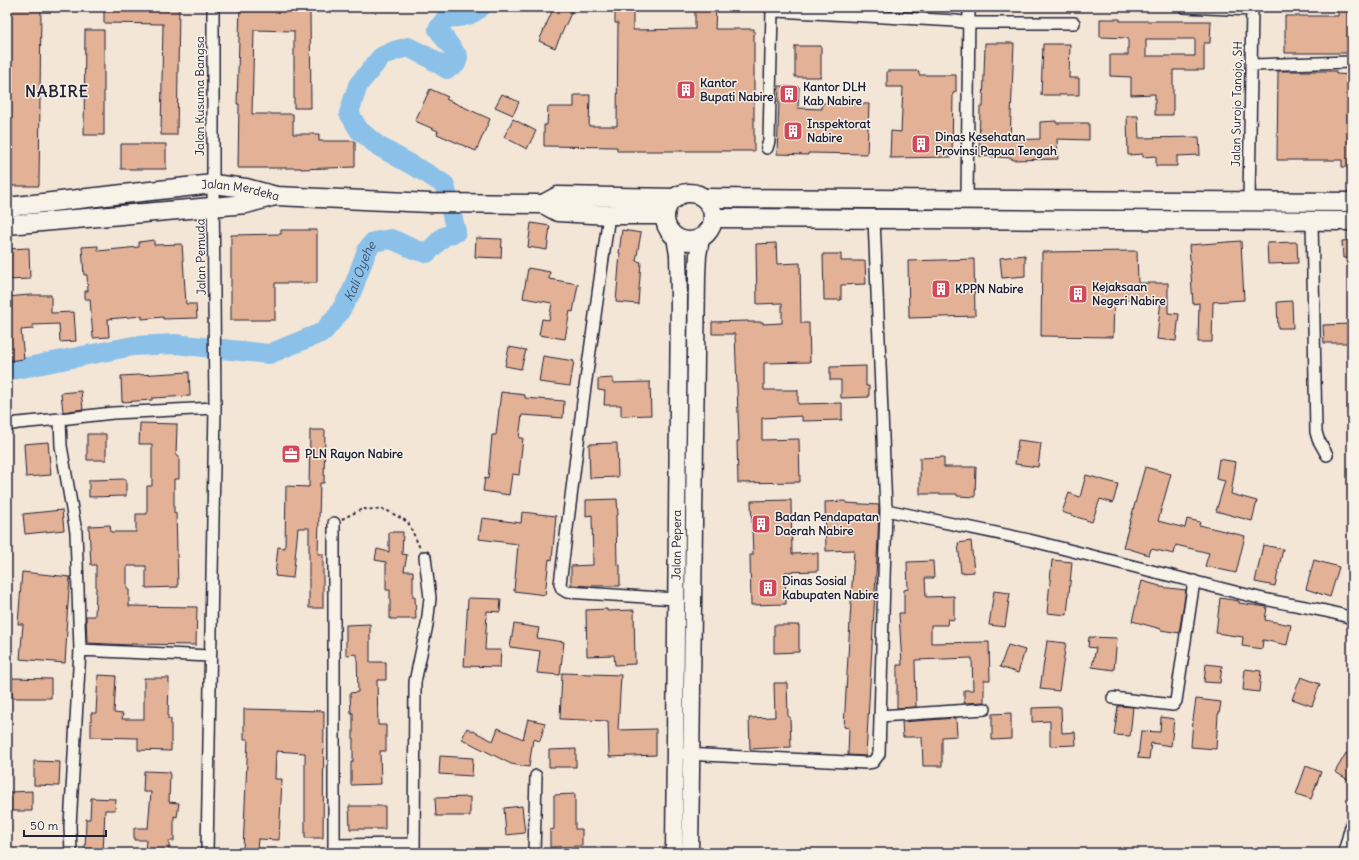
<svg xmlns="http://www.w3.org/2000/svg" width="1359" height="860" viewBox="0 0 1359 860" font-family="Delius,sans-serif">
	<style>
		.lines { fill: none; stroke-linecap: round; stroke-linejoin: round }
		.river { stroke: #8bc1e9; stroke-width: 20 }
		.building { fill: #e3b195; stroke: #22223b; fill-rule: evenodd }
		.street-casing { stroke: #22223b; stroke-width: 14 }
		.secondary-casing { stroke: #22223b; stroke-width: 19 }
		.primary-casing { stroke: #22223b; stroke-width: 21 }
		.path { stroke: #22223b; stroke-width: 2; stroke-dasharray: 3 3; stroke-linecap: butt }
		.street { stroke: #f7f3e8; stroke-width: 11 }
		.secondary { stroke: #f7f3e8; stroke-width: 16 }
		.primary { stroke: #f7f3e8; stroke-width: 18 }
		.labels { text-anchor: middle; stroke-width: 3; stroke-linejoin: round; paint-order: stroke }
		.poi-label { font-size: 12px; font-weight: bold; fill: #22223b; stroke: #f7f3e8; text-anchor: start }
		.street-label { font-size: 12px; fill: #22223b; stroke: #f7f3e8 }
		.water-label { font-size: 13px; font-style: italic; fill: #42526f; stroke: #f7f3e8 }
		.district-label { font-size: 16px; font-weight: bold; letter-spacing: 1px; fill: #22223b; stroke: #f7f3e8 }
	</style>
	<rect width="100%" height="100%" fill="#f3e6d7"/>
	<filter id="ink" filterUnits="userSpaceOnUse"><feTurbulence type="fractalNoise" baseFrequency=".025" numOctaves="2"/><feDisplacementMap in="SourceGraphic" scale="8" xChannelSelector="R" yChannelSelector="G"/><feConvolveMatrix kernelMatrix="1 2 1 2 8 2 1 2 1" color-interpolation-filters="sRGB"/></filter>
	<g filter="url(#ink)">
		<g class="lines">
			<path class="river" id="s1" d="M7,371l126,-25 42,-2 94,10 54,-22 16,-19 13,-22 15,-41 6,-8 18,-3 25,11 11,3 16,-16 13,-5 -11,-47 -17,-11 -50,-28 -19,-16 -10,-17 9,-28 23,-28 13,-6 14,-4 20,10 19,12 9,-5 2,-7 -20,-28 8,-11c14,-1 24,-1 35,-11"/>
		</g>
		<path class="building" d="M7,7h34l-2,179h-32z
			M104,7h75l-2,128h-16l2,-111 -59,-1z
			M240,7l15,1v1l34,1v1h21l1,97h-17v-77l-40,-1 -2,84h41v20h26v7h36v26l-54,2v-1h-63l1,-64h-2z
			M554,7h9l9,4 -17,37 -16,-7z
			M615,7h18v23l62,-1v-22h21l-1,22h39v122h-137v-4l-73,-1v-21h3l1,-18h26v-12h16l-1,31h28l1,-103h-3z
			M1338,9h14v44h-67v-37h53z
			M1100,19h20v2h91l-1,22h-6v27h-31v45h-18v-21l-24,1v-18l-21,-1v-21h18v-17l-28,-1zM1146,39h49v17h-49z
			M85,30h19v105h-20z
			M985,43h29l-4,97 30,-1v-17l16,-1v2h33v17l-32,-1 1,20 -46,1v-2l-33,-2 1,-49h3z
			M1043,44h27l-1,34h10v17h-38z
			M795,46h26v31h-26z
			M887,71h32v4h37v17l-3,1 -1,64 -62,1 1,-27 10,1 2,-45h-16z
			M1278,71h58v3l16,1v92h-10v-7h-65z
			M779,86l20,1 -1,21 24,1v-6l47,1 -2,50 -59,-1v2l-31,-1 2,-52h-1z
			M430,89l18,8 -2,2 44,20 -14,32 -39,-17 1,-3 -23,-10z
			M502,94l17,8 -6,13 -18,-8z
			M1127,116h11l1,22 60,-1 1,18 -23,1v10h-21v-10l-13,1v-3l-15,1z
			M513,119l23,12 -9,18 -23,-12z
			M121,144h45v25h-45z
			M531,223l19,3 -3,24 -19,-3z
			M281,230h36v53h-42v37h-44v-85l50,-1z
			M622,230l19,3 -5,28 5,1 -3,42 -22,-2 4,-49h-1z
			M476,238l26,1 -1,19 -26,-1z
			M154,240v5l28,-1 4,60h10l1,14 -34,1v-2l-21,2v-3l-34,3 1,18 -16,1 -3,-39h-5v-8h3l-1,-16h-3l-2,-28 16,-1v5l41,-4v-5z
			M1352,240v18h-9l-1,-17z
			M1241,241l3,59 -31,2 -1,40h-14l1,-39 -6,1 -4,-59z
			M1297,242l1,21 -30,1 -1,-21z
			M776,243l1,21 23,-1 1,60h8l1,39 -46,1v27h34v14l44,-1v17l-40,1v-5l-40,2v22l37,-1 1,43 -62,1 -1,-42h2l-4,-107h-23v-12l36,-1v1h15v2l19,-1v-20l-25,1 -1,-60z
			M29,248l1,31 -23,1v-31z
			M1137,251l1,32h30v30l11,1 -3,27 -19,-2 4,-40 -47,2 -1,36 -72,-1 1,-84z
			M823,254h18v7h24l1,23 -25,1v15h-17z
			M1025,255v21l-23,2 -2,-20z
			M974,259l1,57 -66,2 -1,-57z
			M528,268l22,4 -1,7 29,5 -5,28 -3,-1 -5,28 -26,-4 3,-16 7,1 3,-17 -29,-5z
			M29,295h22v18l23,-1 2,29 -16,1 -1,-18 -26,1v4l-12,1 3,29 -17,2v-64z
			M1292,301l1,27h-15l-1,-26z
			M1352,324v19h-28l-1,-18z
			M509,347l17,3 -5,19 -16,-3z
			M543,356l31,5 -4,25 -31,-4z
			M866,366v20h3v11l-28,1v-18h-11v-13z
			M189,372l1,24 -38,2v2l-30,2 -1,-26z
			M613,378v5l37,-1 1,33 -30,1v-11h-17l1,-14 -7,-1v-11z
			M81,391l2,18 -20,3 -2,-19z
			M501,392l24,3v3l39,3 -1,17 -41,-3 -3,23h4l-4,37 -7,-1 -3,21 -26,-4 2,-13 3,1 4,-44h4z
			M140,423l37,1 -1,32h3v23h-5v34h2l2,74 -32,1v-22h-19v23h2v17l68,1 -1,38 -65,-1v1l-44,-2 -1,-27h9l1,-28v-23h-5l-2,-39 21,-1 1,7h25v-18h11v-28h5v-42h-13z
			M310,430h15l-1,53h-4l-2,71h5v54h-14v-80h-11l-5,50 -18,-2 3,-29 7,1 1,-62 23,1z
			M87,434h19v26h-19z
			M1018,440l23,3 -3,24 -23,-3z
			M48,442l3,33 -25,2 -2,-33z
			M617,443l1,34 -28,1 -1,-34z
			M944,457v10h32l-1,30 -18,-1v-2h-37v-36z
			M1219,459l17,3 -5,32 26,7 -5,20 -36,-10 9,-30 -9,-2z
			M1145,467l26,7 -13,47 27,7 2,-9 13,3 -1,3 46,11 -9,37 -31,-7 4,-13 -33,-8 -2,9 -23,-5 -2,6 -26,-8z
			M1086,475l32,9 -5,19 -13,-4 -8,23 -30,-10 7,-19 11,4z
			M126,479v17l-37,1v-17z
			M617,499l1,16h-2l1,50h3v21h-31l-18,-1v-19l22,-1 -1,-50 -6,1v-16z
			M791,500l1,54 26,-1v18l-33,1 1,32 -35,1 -1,-50h3l-2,-54z
			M846,501v2l33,2 -1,33 -12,218 -18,-1 1,-27 -5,-1 10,-177 -28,1 -1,-49z
			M62,510l2,20 -39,4 -2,-20z
			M522,512l34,4 -4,44 -3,-1 -4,36 -31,-4 4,-47 -39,-5 3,-21 39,5z
			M389,532h14l-1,22 5,1 -3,16h9v26h2l1,22h-26v-29h-4v-28l-11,-2 2,-11 12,3z
			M971,541l3,31 -13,1 -3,-30z
			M1263,545l20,4 -8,37 -20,-4z
			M1052,560l20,2 -5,53 -20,-2z
			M1314,560l25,7 -9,30 -24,-8z
			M933,561l1,17h-9l1,19 28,-1v24l-6,-1 -1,6h-16v18l58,-1 1,38h-6v22l-20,1v-13h9l-1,-32 -57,2 1,47 -19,1v-43h5l-3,-52h5v-23l4,-1 -1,-27z
			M22,572l48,5 -4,54h1l-2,32 -45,-4 3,-35h-5z
			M1142,581l18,5v1l26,3 -7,43 -18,-3v-1l-29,-8z
			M994,591l16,2 -5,34 -16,-2z
			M468,598l33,1 -1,13 -13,-1 -2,39h16l-1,17 -36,-1z
			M1220,598l19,3v2l28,4 -2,13 26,5 -4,20 -24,-5 -1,9 -20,-3 1,-9 -27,-4z
			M607,609v2l27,-1 1,54 -20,1 -1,-10 -27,1 -1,-46z
			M370,624v38h16v18h-9l1,45h8v26h-6l1,33 -30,1v-23h2v-49h-2l-1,-20 8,-1 -1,-38 -11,1v-30z
			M514,624l25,4 -2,10 27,4 -4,33 -23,-2 3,-22 -30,-4z
			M774,625h25v27l-25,1z
			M1089,637l28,1 -3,32 -22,-3 4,-19 -8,-1z
			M1047,641l19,2 -7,48 -19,-2z
			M1008,645l17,5 -7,23 -18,-6z
			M1206,664l16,2 -2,17 -16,-1z
			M1245,669l16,2 -2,21 -16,-2z
			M562,673l59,2 -3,55 38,-1v26l-47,2 -1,-36 -48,-2z
			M98,675l18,1 -2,37 9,1 -1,5h22v-41h25l-1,41h3v32l-33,-1v-12l-47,-1v-24h5z
			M1301,677l19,7 -8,22 -20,-7z
			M12,678l39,1v19h-39z
			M774,683h13l1,34h2l1,30 -41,2 -1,-31 26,-1z
			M1196,699l25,3 -2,12h-1l-2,35 -25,-2 2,-27z
			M1118,706l15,1 -3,29 -16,-1z
			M1061,707l1,26 13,-1 1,13 -26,1v-25l-18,1v-14z
			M244,709l80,2 -1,127h-18v-85l-29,-2 -1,28h7l-3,61 -21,-1 -1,10h-14l5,-110h-4z
			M1011,713v26l-19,1v-26z
			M1161,717l13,2 -3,27 -20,-3 -2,16 -11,-1 3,-27 19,1z
			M956,718l1,18 -15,1v29h-19l-1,-29h-19l-1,-15z
			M528,719l17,4 -5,18 -7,-2 -4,28 -18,-3 -49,-25 5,-11 26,13 5,-13 25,11z
			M576,749v18h-27v-17z
			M1346,753l6,4v25l-17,-10z
			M440,756l33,2 -1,18 -33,-2z
			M34,761l26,1 -1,24 -25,-1z
			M1306,766l15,6 -10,27 -15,-5z
			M144,771l26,1 -1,30 10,1 -2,14 -3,-1v25h-5v12h-24l1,-13h-12v-12h14l3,-36h-8z
			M32,791v20h-22v-19z
			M575,794v35h7v17l-32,1v-17l4,-1v-34z
			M470,797v19h-34l-1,-18z
			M91,798l25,1 -1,11h-10l-2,43h-18l1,-34h4z
			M349,806h36v23h-35z
			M522,806l3,27 -19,2 -2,-27z"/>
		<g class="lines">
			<defs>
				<path id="street" d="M769,7l3,3 5,1 179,10 13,2h105
					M1184,7l68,3
					M1251,65l101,-3
					M767,148l2,-7 3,-131
					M967,200l2,-193
					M1249,201l3,-194
					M609,215l-25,179 -24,190 2,5 5,3 109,7
					M1312,221l4,211 2,7 9,16
					M7,425l11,-2 42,-4
					M886,510l143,30 230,58c31,7 63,10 93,20
					M80,650l130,6
					M1113,698l60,7 3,-4 18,-120
					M880,716l105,-7
					M685,754l182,9 6,-1 6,-8 7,-244 -12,-291
					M334,845l79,-1
					M71,853l-1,-27 10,-176 -4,-118 -15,-86 -1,-27 53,-6 102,-5
					M207,853l8,-445 -2,-224v-177
					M334,853v-330
					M414,853l1,-171 12,-57 3,-27 -5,-41
					M534,853l2,-77
					M1344,853l8,-31"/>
				<g id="secondary">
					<path id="s2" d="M674,853l5,-556 -1,-42 -3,-18"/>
					<path d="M690,853l7,-579 1,-19 3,-16"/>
				</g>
				<g id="primary">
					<circle cx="689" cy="217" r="24"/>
					<path d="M705,198l647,4"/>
					<path d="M543,204l15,-8 118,2"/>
					<path id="s3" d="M7,207l206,-23 33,4 30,8 154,7 113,1 15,8 51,3h56"/>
					<path d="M713,218l639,3"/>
					<path d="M7,225l239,-21 29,-8"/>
				</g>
			</defs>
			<use href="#street" class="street-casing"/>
			<use href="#secondary" class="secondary-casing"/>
			<use href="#primary" class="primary-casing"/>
			<path class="path" d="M342,519l20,-10 24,1 22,12 12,26"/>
			<use href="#street" class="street"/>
			<use href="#secondary" class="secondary"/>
			<use href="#primary" class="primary"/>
		</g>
	</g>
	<defs>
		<symbol id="building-square" viewBox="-11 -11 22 22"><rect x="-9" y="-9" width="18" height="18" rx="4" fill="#d1495b" stroke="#f7f3e8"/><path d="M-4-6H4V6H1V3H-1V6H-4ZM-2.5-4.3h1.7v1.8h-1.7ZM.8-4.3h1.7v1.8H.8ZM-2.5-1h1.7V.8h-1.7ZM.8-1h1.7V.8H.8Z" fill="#fff"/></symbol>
		<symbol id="office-square" viewBox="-11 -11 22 22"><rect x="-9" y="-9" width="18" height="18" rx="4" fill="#d1495b" stroke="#f7f3e8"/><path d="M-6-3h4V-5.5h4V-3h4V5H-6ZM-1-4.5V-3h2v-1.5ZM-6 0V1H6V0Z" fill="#fff"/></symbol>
	</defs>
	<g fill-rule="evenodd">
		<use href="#building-square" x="675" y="79" width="22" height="22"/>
		<use href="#building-square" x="778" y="83" width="22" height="22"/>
		<use href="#building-square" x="782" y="120" width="22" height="22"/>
		<use href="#building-square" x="910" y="133" width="22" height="22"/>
		<use href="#building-square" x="930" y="278" width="22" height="22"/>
		<use href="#building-square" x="1067" y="283" width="22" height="22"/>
		<use href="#office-square" x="280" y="443" width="22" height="22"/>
		<use href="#building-square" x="750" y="513" width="22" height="22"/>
		<use href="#building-square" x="757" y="577" width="22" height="22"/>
	</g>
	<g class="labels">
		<g class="poi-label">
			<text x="700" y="87">Kantor<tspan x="700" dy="14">Bupati Nabire</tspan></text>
			<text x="803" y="91">Kantor DLH<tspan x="803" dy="14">Kab Nabire</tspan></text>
			<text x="807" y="128">Inspektorat<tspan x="807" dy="14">Nabire</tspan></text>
			<text x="935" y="141">Dinas Kesehatan<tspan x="935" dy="14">Provinsi Papua Tengah</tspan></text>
			<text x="1092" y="291">Kejaksaan<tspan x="1092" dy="14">Negeri Nabire</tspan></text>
			<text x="955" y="293">KPPN Nabire</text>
			<text x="305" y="458">PLN Rayon Nabire</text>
			<text x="775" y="521">Badan Pendapatan<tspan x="775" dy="14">Daerah Nabire</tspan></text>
			<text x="782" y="585">Dinas Sosial<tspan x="782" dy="14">Kabupaten Nabire</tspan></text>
		</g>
		<g class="street-label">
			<text transform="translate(200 96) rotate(-90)" y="4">Jalan Kusuma Bangsa</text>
			<text transform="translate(1237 104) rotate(-89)" y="4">Jalan Surojo Tanojo, SH</text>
			<text dy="4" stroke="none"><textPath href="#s3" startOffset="235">Jalan Merdeka</textPath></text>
			<text transform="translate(201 257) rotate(-91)" y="4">Jalan Pemuda</text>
			<text dy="4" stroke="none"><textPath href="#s2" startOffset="308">Jalan Pepera</textPath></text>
		</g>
		<g class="water-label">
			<text dy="5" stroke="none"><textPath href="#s1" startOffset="395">Kali Oyehe</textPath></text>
		</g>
		<g class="district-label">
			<text x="57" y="97">NABIRE</text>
		</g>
	</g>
	<rect width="1359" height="860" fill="none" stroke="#f7f3e8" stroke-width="24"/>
	<rect x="12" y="12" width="1335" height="836" fill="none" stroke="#22223b" stroke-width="1.5" filter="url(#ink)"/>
	<path d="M24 830v6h82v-6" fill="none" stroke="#22223b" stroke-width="2"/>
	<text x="30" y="830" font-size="12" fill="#22223b" stroke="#f7f3e8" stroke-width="3" paint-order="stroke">50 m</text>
</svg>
